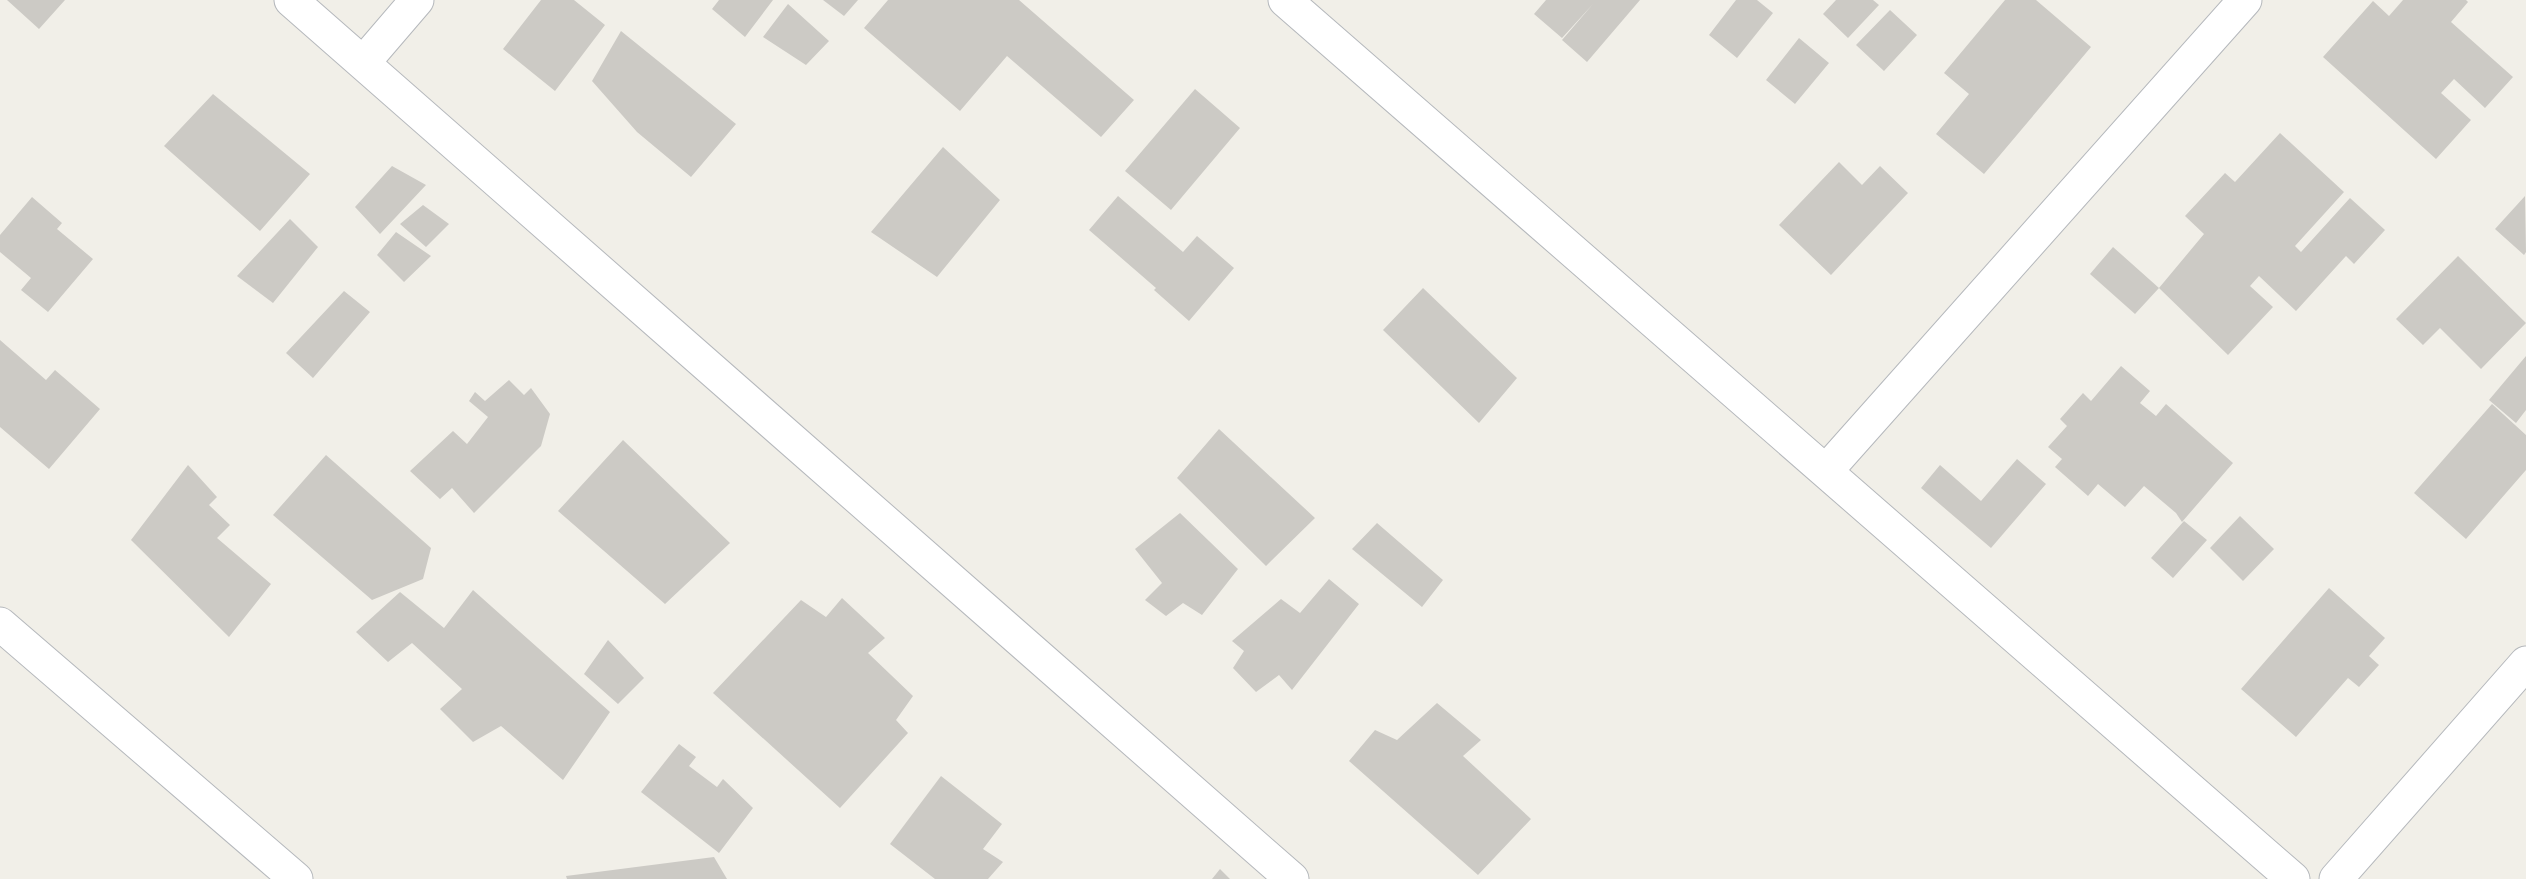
<svg xmlns="http://www.w3.org/2000/svg" width="2526" height="879" viewBox="0 0 2526 879" font-family="'Asap Condensed',sans-serif">
	<style>
		.building { fill: #cccac5 }
		.lines { fill: none; stroke-linecap: round; stroke-linejoin: round }
		.street-casing { stroke: #b5b8bc; stroke-width: 35 }
		.street { stroke: #fff; stroke-width: 33 }
	</style>
	<rect width="100%" height="100%" fill="#f1efe8"/>
	<path class="building" d="M7,0h58l-26,29z
		M541,0h33l31,25 -50,66 -52,-42z
		M719,0h54l-28,37 -33,-28z
		M823,0h35l-14,16z
		M888,0h131l115,100 -33,37 -94,-81 -47,55 -96,-83z
		M1546,0h94l-53,62 -25,-22 31,-36 -31,34 -28,-24z
		M1736,0h21l16,13 -36,45 -28,-23z
		M1836,0h37l6,5 -31,33 -25,-24z
		M2005,0h31l55,47 -107,127 -48,-40 33,-40 -25,-21z
		M2403,0h63l2,2 -17,20 62,55 -28,31 -31,-29 -13,14 30,27 -35,39 -113,-102 50,-56 16,15z
		M788,4l41,37 -23,24 -43,-28z
		M1890,10l27,25 -33,36 -28,-26z
		M621,31l115,93 -45,53 -54,-45 -45,-51z
		M1799,38l30,25 -34,41 -29,-24z
		M1195,89l45,39 -69,82 -46,-39z
		M213,94l97,80 -50,57 -96,-85z
		M2280,133l64,59 -49,54 6,6 49,-54 35,32 -31,34 -8,-8 -50,55 -37,-35 -9,10 23,21 -45,48 -69,-67 -24,26 -45,-40 23,-27 46,41 45,-54 -19,-18 40,-43 10,9z
		M943,147l57,53 -63,77 -66,-45z
		M1839,162l23,23 18,-19 28,27 -77,82 -52,-50z
		M392,166l34,19 -46,49 -25,-27z
		M1118,196l65,56 14,-16 37,32 -45,53 -35,-31 2,-2 -67,-58z
		M2525,196l1,56 -2,3 -29,-26z
		M32,197l30,26 -5,6 36,30 -45,53 -27,-22 10,-12 -31,-26v-17z
		M423,205l26,19 -23,23 -26,-23z
		M290,219l28,28 -45,56 -36,-27z
		M396,232l35,24 -27,26 -27,-27z
		M2458,256l68,67 -45,46 -41,-41 -17,17 -27,-26z
		M1423,288l94,90 -38,45 -96,-93z
		M344,291l26,21 -57,66 -27,-25z
		M0,340l46,40 9,-10 45,39 -51,60 -49,-42z
		M2526,356v54l-10,13 -27,-23z
		M2121,366l29,25 -10,12 16,13 10,-12 67,59 -51,59 -6,-9 -32,-27 -19,21 -27,-23 -10,12 -33,-29 7,-8 -14,-12 19,-21 -7,-7 23,-26 8,8z
		M509,380l15,15 7,-7 19,26 -9,32 -67,67 -22,-25 -12,11 -30,-28 43,-40 14,13 21,-27 -19,-16 6,-9 10,9z
		M2492,404l34,31v35l-60,69 -52,-46z
		M1219,429l96,89 -49,48 -89,-88z
		M623,440l107,103 -65,61 -107,-93z
		M326,455l105,93 -8,31 -51,21 -99,-85z
		M2017,459l29,25 -55,64 -70,-60 19,-23 41,36z
		M188,465l29,32 -8,8 21,20 -13,13 54,46 -42,53 -98,-97z
		M1180,513l58,56 -36,46 -19,-12 -17,13 -21,-16 17,-17 -27,-34z
		M2240,516l34,33 -31,32 -33,-33z
		M2184,521l23,19 -34,38 -22,-20z
		M1377,523l66,57 -21,27 -70,-58z
		M1329,579l30,25 -67,86 -13,-15 -23,17 -23,-24 11,-17 -12,-10 49,-42 19,14z
		M2329,588l56,50 -16,18 10,9 -20,22 -11,-9 -52,59 -55,-48z
		M473,590l137,122 -47,68 -62,-54 -28,16 -33,-33 22,-20 -50,-46 -24,19 -32,-30 44,-40 44,36z
		M842,598l43,40 -17,15 45,43 -17,24 12,13 -68,75 -127,-115 88,-93 25,17z
		M608,640l36,38 -26,26 -34,-30z
		M1437,703l44,37 -18,16 68,63 -53,56 -129,-114 26,-31 22,10z
		M679,744l17,13 -7,9 28,21 6,-8 30,29 -34,45 -78,-61z
		M941,776l61,48 -19,25 20,13 -15,17h-53l-45,-35z
		M714,857l13,22h-160l-1,-3z
		M1220,869l10,10h-18z"/>
	<g class="lines">
		<defs>
			<path id="street" d="M291,0l1001,879
				M1285,0l1008,879
				M363,63l54,-63
				M1826,471l419,-471
				M0,624l296,255
				M2336,879l190,-216"/>
		</defs>
		<use href="#street" class="street-casing"/>
		<use href="#street" class="street"/>
	</g>
</svg>
